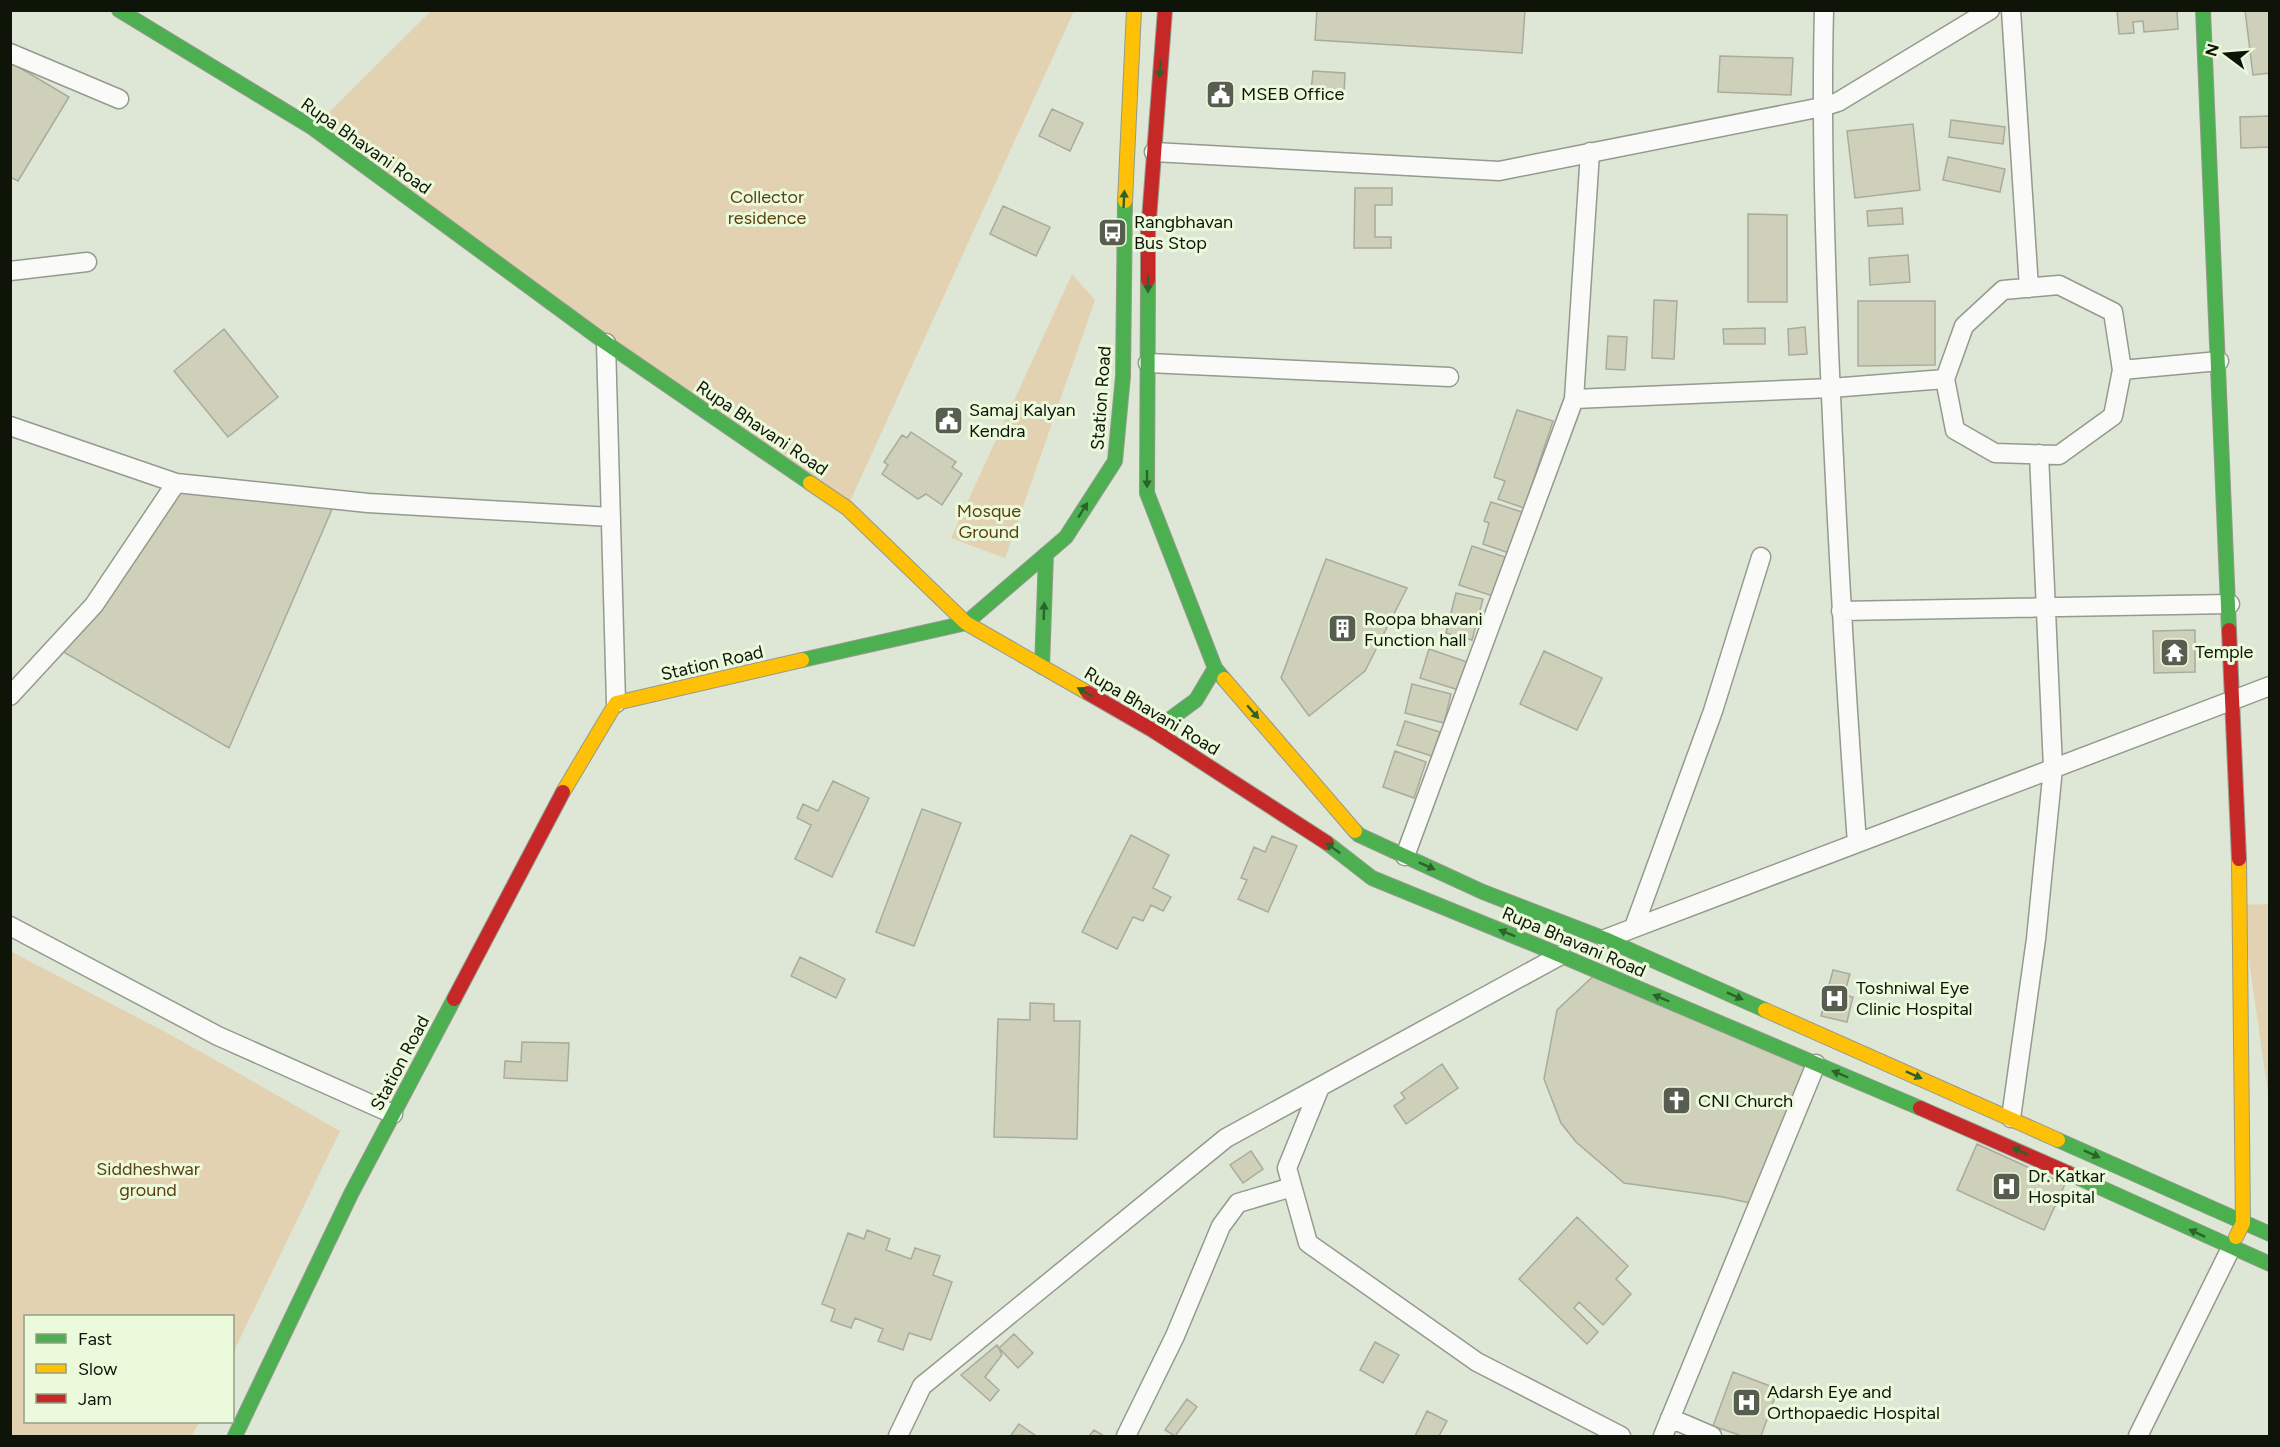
<svg xmlns="http://www.w3.org/2000/svg" width="2280" height="1447" viewBox="0 0 2280 1447" font-family="Figtree,sans-serif">
	<style>
		.green { fill: #e2d2b1 }
		.building { fill: #ced0ba; stroke: #a9ab9d; stroke-width: 1.5 }
		.lines { fill: none; stroke-linecap: round; stroke-linejoin: round }
		.street-casing { stroke: #949a8e; stroke-width: 21 }
		.fast-casing { stroke: #949a8e; stroke-width: 16 }
		.slow-casing { stroke: #949a8e; stroke-width: 16 }
		.jam-casing { stroke: #949a8e; stroke-width: 16 }
		.street { stroke: #fafbf9; stroke-width: 18 }
		.fast { stroke: #4caf50; stroke-width: 14 }
		.slow { stroke: #ffc107; stroke-width: 14 }
		.jam { stroke: #c62828; stroke-width: 14 }
		.oneway { fill: #2e622c }
		.labels { text-anchor: middle; stroke-width: 6; stroke-linejoin: round; paint-order: stroke }
		.poi-label { font-size: 18px; fill: #0f1409; stroke: #ebfadb; text-anchor: start }
		.street-label { font-size: 18px; fill: #0f1409; stroke: #ebfadb }
		.park-label { font-size: 18px; fill: #5d4010; stroke: #ebfadb }
	</style>
	<rect width="100%" height="100%" fill="#dee6d5"/>
	<path class="green" d="M431,11h643l-227,497 -534,-380z
		M1072,274l23,26 -90,258 -54,-20z
		M2269,904v196l-28,-195z
		M10,951l161,84 169,96 -107,222 -1,-37h-206v106h173l-7,14h-181z"/>
	<path class="building" d="M1317,10h208l-3,43 -207,-13z
		M2117,10h60l1,19 -34,3 -1,-11 -10,1 1,11 -15,1z
		M2245,10h25v63l-17,2z
		M1720,56l73,2 -2,37 -73,-3z
		M10,62l59,35 -51,84 -8,-4z
		M1313,71l32,2 -1,22 -33,-3z
		M1052,109l31,14 -13,28 -31,-15z
		M2270,116v31l-29,1 -1,-31z
		M1951,120l54,7 -2,17 -54,-7z
		M1913,124l7,66 -65,8 -8,-67z
		M1948,157l57,12 -5,23 -57,-12z
		M1355,188h37v17h-17v32h16v11h-37z
		M1003,206l47,21 -14,29 -46,-22z
		M1902,208l1,16 -35,2 -1,-15z
		M1748,214l39,1v87h-39z
		M1908,255l2,27 -40,3 -1,-27z
		M1654,300l23,1 -3,58 -22,-1z
		M1858,301h77v64l-77,1z
		M1805,327l2,27 -18,1 -1,-26z
		M1765,328v16h-41l-1,-15z
		M224,329l54,68 -50,40 -54,-66z
		M1608,336l19,1 -2,33 -19,-1z
		M1517,410l36,11 -29,87 -26,-9 7,-18 -11,-4z
		M911,432l45,30 -4,5 10,7 -20,31 -16,-11 -8,5 -36,-25 6,-9 -4,-3 18,-27 5,3z
		M176,483l160,17 -107,248 -174,-101z
		M1491,502l31,10 -13,41 -26,-9 6,-21 -5,-2z
		M1472,546l33,11 -12,39 -34,-11z
		M1326,559l81,29 -42,83 -56,45 -28,-38z
		M1456,593l27,6 -11,41 -26,-7z
		M2195,630v42l-41,1 -1,-42z
		M1429,649l38,13 -8,28 -39,-12z
		M1544,651l58,27 -25,52 -57,-26z
		M1412,684l39,10 -7,29 -39,-10z
		M1405,721l35,11 -8,24 -35,-11z
		M1395,751l31,11 -12,36 -31,-11z
		M833,781l36,17 -37,79 -37,-18 16,-34 -14,-7 6,-14 15,7z
		M922,809l39,14 -47,123 -38,-14z
		M1131,835l38,20 -16,33 18,9 -8,14 -12,-6 -8,16 -10,-4 -16,32 -35,-17z
		M1272,836l25,10 -29,66 -30,-13 9,-19 -6,-2 13,-31 11,5z
		M800,957l45,22 -9,19 -45,-22z
		M1833,970l17,4 -6,21 9,2 -6,25 -26,-6z
		M1599,971l217,93 -58,141 -35,-8 -99,-14 -48,-41 -15,-19 -17,-44 13,-69z
		M1030,1003l24,1v17h26l-3,118 -83,-2 4,-118 32,1z
		M522,1042l47,1 -2,38 -63,-3 1,-17 16,1z
		M1442,1064l16,24 -52,36 -12,-18 11,-8 -4,-5z
		M1977,1144l88,40 -21,46 -87,-40z
		M1251,1151l12,18 -20,14 -13,-18z
		M1577,1217l51,49 -12,13 15,15 -28,31 -24,-23 -5,6 24,24 -11,12 -68,-65z
		M867,1230l23,9 -4,11 25,9 4,-11 25,8 -7,19 19,7 -21,58 -22,-7 -6,17 -25,-9 5,-12 -28,-11 -4,10 -20,-7 4,-12 -13,-5 26,-71 16,6z
		M1014,1334l19,19 -15,15 -19,-20z
		M1375,1342l24,13 -16,28 -23,-13z
		M997,1345l5,10 -17,22 14,13 -9,11 -29,-26z
		M1733,1372l45,17 -17,47h-19l-29,-10z
		M1187,1399l10,8 -22,29 -10,-6z
		M1427,1411l20,10 -8,15h-24z
		M1019,1424l17,12 -25,-1z
		M1094,1430l10,6h-15z"/>
	<g class="lines">
		<defs>
			<path id="street" d="M1824,10c-3,114 1,227 5,340 7,165 16,329 28,493
				M2011,10l18,278
				M10,53l109,46
				M1154,152l345,19 323,-64 16,-5 152,-92
				M10,271l77,-9
				M606,343l10,360
				M1148,363l301,14
				M2122,370l97,-9
				M1574,399l257,-11 114,-9 10,51 40,23 64,2 54,-39 9,-46 -9,-58 -54,-27 -56,5 -39,36 -19,53
				M10,426l166,57 192,20 243,14
				M1841,611l389,-7
				M10,696l84,-91 82,-122
				M1405,856l169,-457 16,-247
				M10,926l208,110 175,78
				M1634,927l79,-216 48,-154
				M1605,939l665,-253
				M1320,1087l-33,81 21,75 169,119 144,74
				M2011,1118l25,-179 17,-171 -14,-314
				M1670,1418l42,18
				M898,1436l24,-50 304,-248 335,-183
				M1126,1436l49,-100 46,-110 17,-23 54,-16
				M1663,1436l153,-372
				M2138,1436l93,-188"/>
			<path id="fast" d="M119,10l194,118 293,215 204,140
				M2203,10l26,620
				M1148,280l-1,213 68,175 9,11
				M802,660l164,-37 100,-86 49,-76 8,-85 2,-175
				M1042,667l4,-113
				M1154,731l42,-31 19,-32
				M1355,831l4,4 124,57 122,47 160,71
				M1327,843l45,35 176,72 372,158
				M2058,1140l212,94
				M2068,1173l202,91
				M235,1436l116,-242 103,-195"/>
			<path id="slow" d="M1125,201l9,-191
				M810,483l37,25 119,115 122,70
				M1224,679l131,152
				M563,792l53,-89 186,-43
				M1765,1010l293,130
				M2236,1237l7,-14 -4,-364"/>
			<path id="jam" d="M1148,280v-47l17,-223
				M2229,630l10,229
				M1088,693l66,38 173,112
				M454,999l109,-207
				M1920,1108l148,65"/>
		</defs>
		<use href="#street" class="street-casing"/>
		<use href="#fast" class="fast-casing"/>
		<use href="#slow" class="slow-casing"/>
		<use href="#jam" class="jam-casing"/>
		<use href="#street" class="street"/>
		<use href="#fast" class="fast"/>
		<use href="#slow" class="slow"/>
		<use href="#jam" class="jam"/>
	</g>
	<defs><path id="oneway-solid" d="M-6-.8H1V-3.2L6.5 0L1 3.2V.8H-6Z" transform="scale(1.5)"/></defs>
	<g class="oneway">
		<use href="#oneway-solid" transform="translate(1160 69) rotate(94)"/>
		<use href="#oneway-solid" transform="translate(1124 199) rotate(-87)"/>
		<use href="#oneway-solid" transform="translate(1148 284) rotate(90)"/>
		<use href="#oneway-solid" transform="translate(1147 479) rotate(90)"/>
		<use href="#oneway-solid" transform="translate(1083 510) rotate(-58)"/>
		<use href="#oneway-solid" transform="translate(1044 611) rotate(-88)"/>
		<use href="#oneway-solid" transform="translate(1085 692) rotate(-150)"/>
		<use href="#oneway-solid" transform="translate(1253 712) rotate(49)"/>
		<use href="#oneway-solid" transform="translate(1333 848) rotate(-144)"/>
		<use href="#oneway-solid" transform="translate(1427 866) rotate(24)"/>
		<use href="#oneway-solid" transform="translate(1507 933) rotate(-158)"/>
		<use href="#oneway-solid" transform="translate(1735 996) rotate(24)"/>
		<use href="#oneway-solid" transform="translate(1661 998) rotate(-157)"/>
		<use href="#oneway-solid" transform="translate(1840 1074) rotate(-157)"/>
		<use href="#oneway-solid" transform="translate(1914 1075) rotate(24)"/>
		<use href="#oneway-solid" transform="translate(2020 1151) rotate(-155)"/>
		<use href="#oneway-solid" transform="translate(2092 1154) rotate(24)"/>
		<use href="#oneway-solid" transform="translate(2197 1233) rotate(-155)"/>
	</g>
	<defs>
		<symbol id="civic-square" viewBox="-11 -11 22 22"><rect x="-9" y="-9" width="18" height="18" rx="4" fill="#575e50" stroke="#ebfadb"/><path d="M-.6-6.5H3V-4.5H.6V-3L4-1V1h2V6H-6V1h2V-1L-.6-3ZM-1.2 2.5V6h2.4V2.5Z" fill="#fff"/></symbol>
		<symbol id="bus-square" viewBox="-11 -11 22 22"><rect x="-9" y="-9" width="18" height="18" rx="4" fill="#575e50" stroke="#ebfadb"/><path d="M-5-6H5V4H4V6H2V4H-2V6H-4V4H-5ZM-3.5-4V0h7V-4ZM-3.5 1.2v1.5H-2V1.2ZM2 1.2v1.5H3.5V1.2Z" fill="#fff"/></symbol>
		<symbol id="building-square" viewBox="-11 -11 22 22"><rect x="-9" y="-9" width="18" height="18" rx="4" fill="#575e50" stroke="#ebfadb"/><path d="M-4-6H4V6H1V3H-1V6H-4ZM-2.5-4.3h1.7v1.8h-1.7ZM.8-4.3h1.7v1.8H.8ZM-2.5-1h1.7V.8h-1.7ZM.8-1h1.7V.8H.8Z" fill="#fff"/></symbol>
		<symbol id="temple-square" viewBox="-11 -11 22 22"><rect x="-9" y="-9" width="18" height="18" rx="4" fill="#575e50" stroke="#ebfadb"/><path d="M0-6L5-2H3V0L6.5 2.5H4V6H1.5V3h-3V6H-4V2.5H-6.5L-3 0V-2H-5Z" fill="#fff"/></symbol>
		<symbol id="hospital-square" viewBox="-11 -11 22 22"><rect x="-9" y="-9" width="18" height="18" rx="4" fill="#575e50" stroke="#ebfadb"/><path d="M-5-5h3v3.5h4V-5h3V5h-3V1.5h-4V5h-3Z" fill="#fff"/></symbol>
		<symbol id="church-square" viewBox="-11 -11 22 22"><rect x="-9" y="-9" width="18" height="18" rx="4" fill="#575e50" stroke="#ebfadb"/><path d="M-1.2-6h2.4v3.5h3.3v2.4h-3.3V6h-2.4V-.1h-3.3v-2.4h3.3Z" fill="#fff"/></symbol>
	</defs>
	<g fill-rule="evenodd">
		<use href="#civic-square" x="1204" y="78" width="33" height="33"/>
		<use href="#bus-square" x="1096" y="216" width="33" height="33"/>
		<use href="#civic-square" x="932" y="404" width="33" height="33"/>
		<use href="#building-square" x="1326" y="612" width="33" height="33"/>
		<use href="#temple-square" x="2158" y="636" width="33" height="33"/>
		<use href="#hospital-square" x="1818" y="982" width="33" height="33"/>
		<use href="#church-square" x="1660" y="1084" width="33" height="33"/>
		<use href="#hospital-square" x="1990" y="1170" width="33" height="33"/>
		<use href="#hospital-square" x="1730" y="1386" width="33" height="33"/>
	</g>
	<g class="labels">
		<g class="poi-label">
			<text x="1241" y="100">MSEB Office</text>
			<text x="1134" y="228">Rangbhavan<tspan x="1134" dy="21">Bus Stop</tspan></text>
			<text x="969" y="416">Samaj Kalyan<tspan x="969" dy="21">Kendra</tspan></text>
			<text x="1364" y="625">Roopa bhavani<tspan x="1364" dy="21">Function hall</tspan></text>
			<text x="2195" y="658">Temple</text>
			<text x="1856" y="994">Toshniwal Eye<tspan x="1856" dy="21">Clinic Hospital</tspan></text>
			<text x="1698" y="1107">CNI Church</text>
			<text x="2028" y="1182">Dr. Katkar<tspan x="2028" dy="21">Hospital</tspan></text>
			<text x="1767" y="1398">Adarsh Eye and<tspan x="1767" dy="21">Orthopaedic Hospital</tspan></text>
		</g>
		<g class="street-label">
			<text transform="translate(366 146) rotate(35)" y="6">Rupa Bhavani Road</text>
			<text transform="translate(1101 398) rotate(-86)" y="6">Station Road</text>
			<text transform="translate(762 428) rotate(34)" y="6">Rupa Bhavani Road</text>
			<text transform="translate(712 663) rotate(-13)" y="6">Station Road</text>
			<text transform="translate(1152 711) rotate(31)" y="6">Rupa Bhavani Road</text>
			<text transform="translate(1574 942) rotate(23)" y="6">Rupa Bhavani Road</text>
			<text transform="translate(400 1063) rotate(-62)" y="6">Station Road</text>
		</g>
		<g class="park-label">
			<text x="767" y="203">Collector<tspan x="767" dy="21">residence</tspan></text>
			<text x="989" y="517">Mosque<tspan x="989" dy="21">Ground</tspan></text>
			<text x="148" y="1175">Siddheshwar<tspan x="148" dy="21">ground</tspan></text>
		</g>
	</g>
	<rect width="2280" height="1447" fill="none" stroke="#0f1409" stroke-width="24"/>
	<rect x="24" y="1315" width="210" height="108" fill="#ebfadb" stroke="#939e87" stroke-width="1.5"/>
	<rect x="36" y="1334" width="30" height="9" fill="#4caf50" stroke="#939e87" stroke-width="1.5"/>
	<text x="78" y="1345" font-size="18" fill="#0f1409">Fast</text>
	<rect x="36" y="1364" width="30" height="9" fill="#ffc107" stroke="#939e87" stroke-width="1.5"/>
	<text x="78" y="1375" font-size="18" fill="#0f1409">Slow</text>
	<rect x="36" y="1394" width="30" height="9" fill="#c62828" stroke="#939e87" stroke-width="1.5"/>
	<text x="78" y="1405" font-size="18" fill="#0f1409">Jam</text>
	<g transform="translate(2226 54) rotate(286)" stroke="#ebfadb" stroke-width="4.5" paint-order="stroke">
	<path d="M0-4.5L10 22L0 15L-10 22Z" fill="#0f1409"/>
	<text y="-9" font-size="16" font-weight="bold" text-anchor="middle" fill="#0f1409">N</text>
	</g>
</svg>
